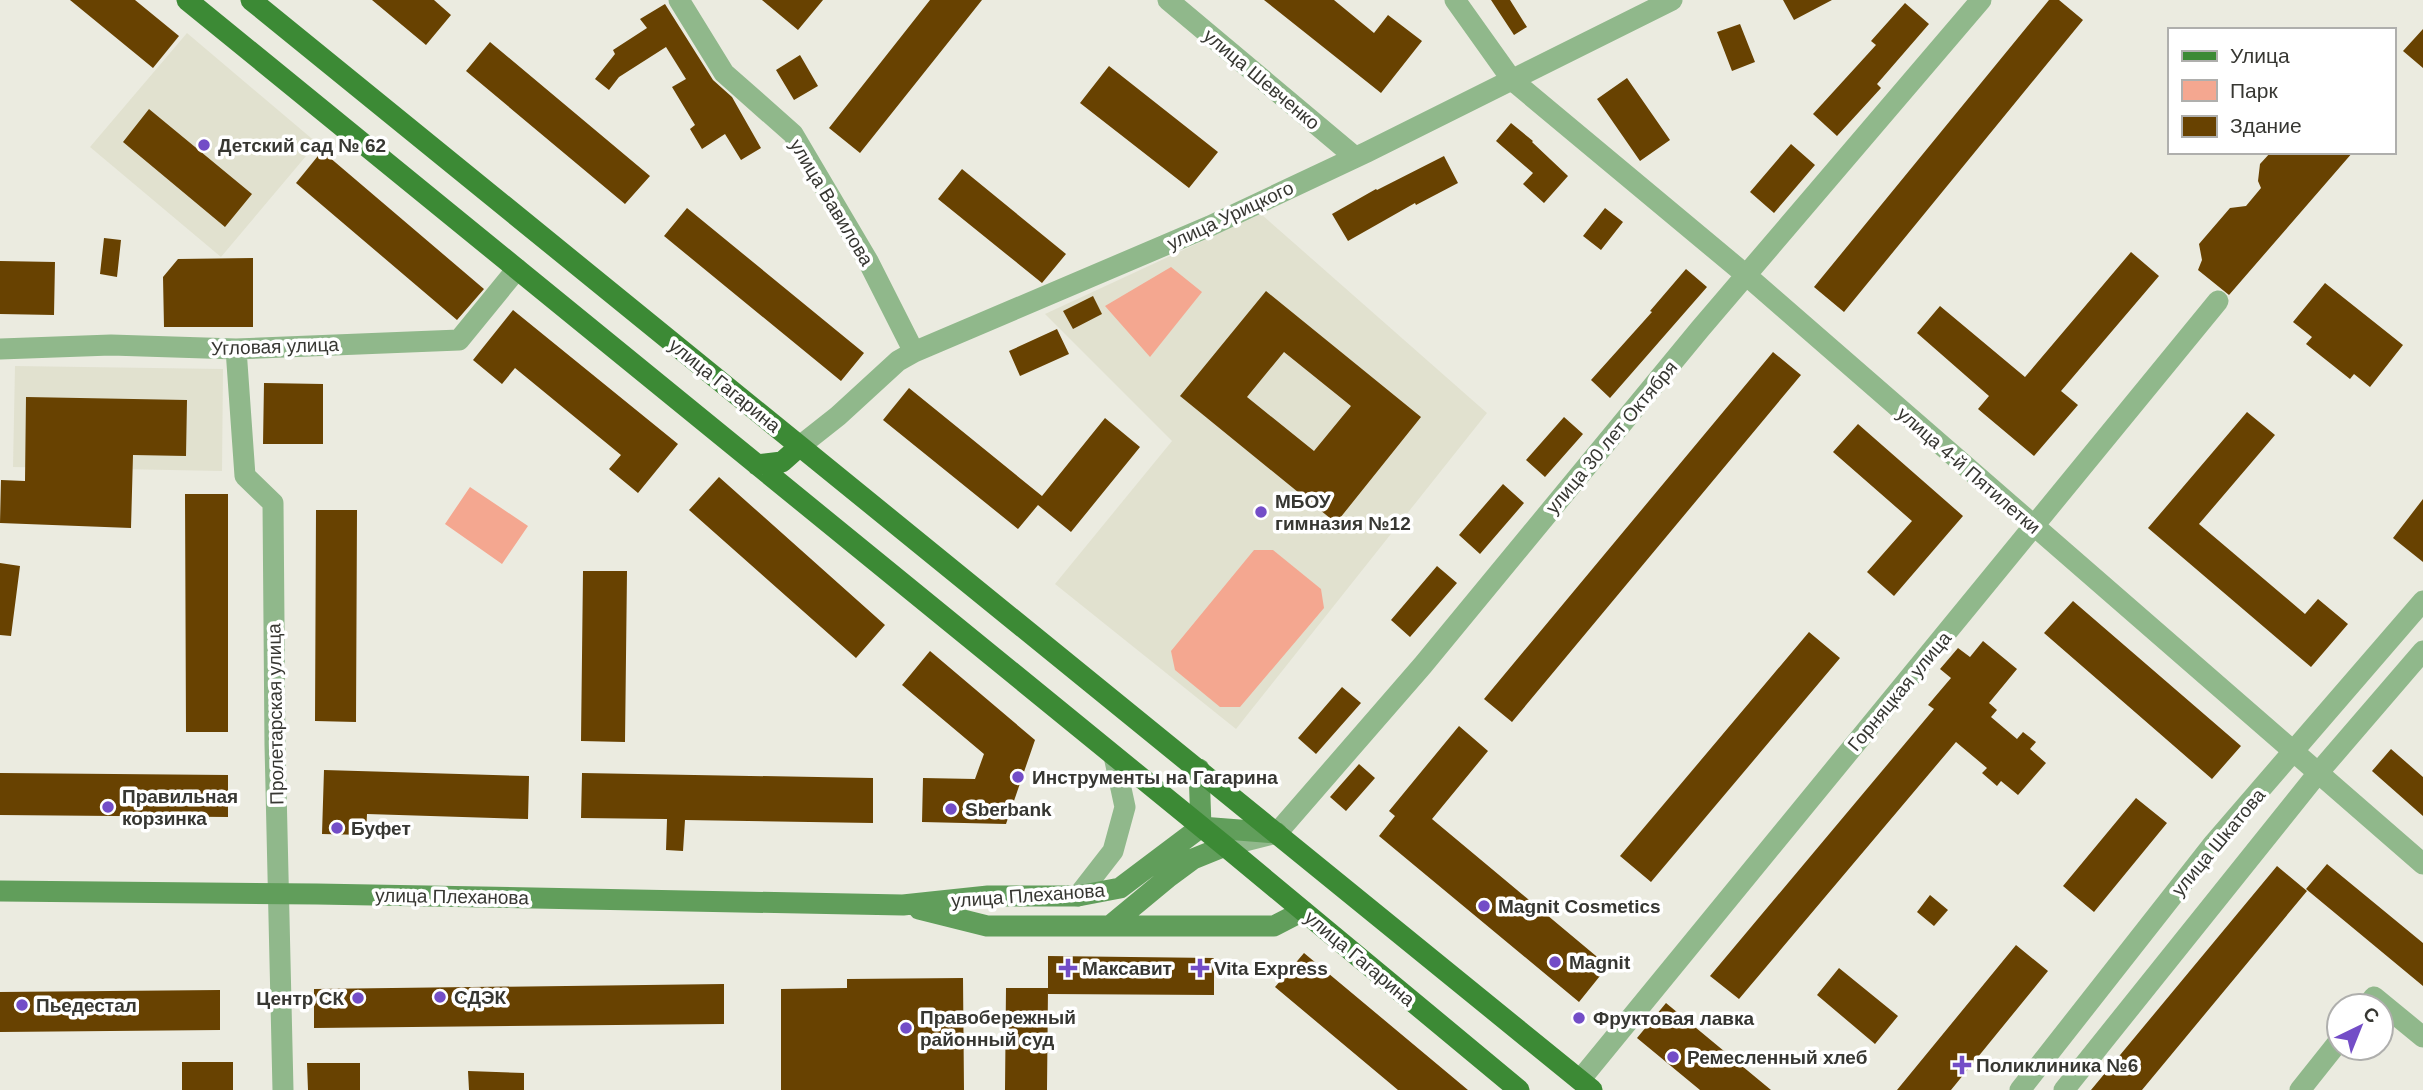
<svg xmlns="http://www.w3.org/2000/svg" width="2423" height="1090" viewBox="0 0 2423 1090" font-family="Arial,sans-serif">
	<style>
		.built { fill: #e1e1cf }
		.green { fill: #f4a790 }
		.building { fill: #684201; fill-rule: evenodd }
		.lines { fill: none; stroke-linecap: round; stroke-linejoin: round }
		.street { stroke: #90b88b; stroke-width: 21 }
		.secondary { stroke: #619e5b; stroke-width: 21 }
		.primary { stroke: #3c8a35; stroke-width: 21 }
		.poi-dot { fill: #734dc7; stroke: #fff; stroke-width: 2.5 }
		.labels { text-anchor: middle; stroke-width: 7; stroke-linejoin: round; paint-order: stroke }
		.street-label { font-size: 19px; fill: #373732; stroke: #fff }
		.poi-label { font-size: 19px; font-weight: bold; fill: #373732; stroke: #fff; text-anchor: start }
	</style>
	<rect width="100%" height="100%" fill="#ebebe0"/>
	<path class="built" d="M187,33l130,110 -96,114 -131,-110z
		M1261,214l226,199 -251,316 -181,-145 117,-143 -127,-127z
		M15,366l208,3 -1,102 -209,-4z"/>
	<path class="green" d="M1171,267l31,25 -52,65 -45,-51z
		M470,487l58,39 -26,38 -57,-40z
		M1254,550h19l48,39 3,19 -84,99h-20l-45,-37 -4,-19z"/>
	<path class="building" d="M70,0h65l44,36 -26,32z
		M372,0h62l17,15 -25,30z
		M762,0h61l-25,30z
		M930,0h52l-122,153 -31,-25z
		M1264,0h70l40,33 14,-18 34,26 -41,52z
		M1491,0h19l17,27 -13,8z
		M1783,0h49l-38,20z
		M2049,0h10l24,20 -239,292 -30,-25z
		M1905,3l24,21 -52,60 4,4 -44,48 -24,-22 63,-69 -5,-4z
		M665,4l48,76 19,17 29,51 -20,12 -16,-26 -23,15 -12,-20 5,-4 -23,-38 14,-8 -20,-32 -47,30 -10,13 -14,-11 20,-25 -2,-4 34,-22 -7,-9z
		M1740,24l15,38 -23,9 -15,-39z
		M2423,29v39l-20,-17z
		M490,42l160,134 -25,28 -159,-133z
		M800,55l18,31 -24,14 -18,-30z
		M1109,66l109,86 -29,36 -109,-85z
		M1627,78l43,62 -30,21 -43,-62z
		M149,109l103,85 -27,33 -102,-85z
		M1511,123l22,18 -1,1 36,34 -24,27 -21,-19 10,-11 -37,-32z
		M1791,144l24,21 -41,48 -24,-21z
		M322,151l162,138 -27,31 -161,-137z
		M2271,152h82l-124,143 -31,-25 4,-10 -3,-16 31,-36 16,-2 15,-18 -3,-7 2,-17z
		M1444,156l14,27 -42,22 -1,-2 -67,38 -16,-27 44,-25 1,1z
		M962,169l104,85 -24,29 -104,-84z
		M687,208l177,145 -23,28 -177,-145z
		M1605,208l18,14 -22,28 -18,-14z
		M104,238l17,2 -4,37 -17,-3z
		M2131,252l28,24 -98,115 17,14 -44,51 -56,-47 11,-13 -72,-63 23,-27 85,71z
		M253,258v69h-89l-1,-50 15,-18z
		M0,261l55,1 -1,53 -54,-1z
		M1686,269l21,18 -97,111 -19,-18 61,-68 -2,-1z
		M2325,283l78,62 -33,42 -16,-13 -4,5 -44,-35 6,-7 -19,-15z
		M1266,291l155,126 -85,106 -156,-127zM1284,352l67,54 -37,45 -67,-54z
		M1093,296l9,18 -29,15 -10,-18z
		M513,310l165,134 -40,49 -29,-24 12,-14 -106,-87 -13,16 -29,-24z
		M1057,329l12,25 -49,22 -11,-25z
		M1773,352l28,23 -289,347 -28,-23z
		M264,383l59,1v60h-60z
		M909,388l133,108 63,-78 35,29 -69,85 -33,-27 -20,24 -135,-109z
		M26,397l161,3 -1,56 -53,-1 -2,73 -131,-5 1,-43 24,1z
		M2247,412l28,23 -76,89 106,90 13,-15 30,25 -37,43 -163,-139z
		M1564,417l19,17 -38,43 -19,-17z
		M1858,424l105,92 -69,80 -27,-24 45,-51 -79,-69z
		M719,477l166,148 -29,33 -167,-148z
		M1503,484l21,19 -44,51 -21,-19z
		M185,494h43v238h-42z
		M2423,499v63l-30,-24z
		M316,510h41l-1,212 -41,-1z
		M0,563l20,3 -9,70 -11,-1z
		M1437,566l20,17 -47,54 -19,-17z
		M583,571h44l-2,171 -44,-1z
		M2073,601l168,145 -29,33 -168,-146z
		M1809,632l31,26 -189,224 -31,-26z
		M1983,641l34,28 -28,34 8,7 -6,7 26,22 6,-7 13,10 -6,7 16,14 -28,32 -17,-14 -4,5 -15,-13 5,-5 -31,-26 -217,257 -29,-23 224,-267 -6,-4 23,-27 -11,-9 18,-21 12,9z
		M930,651l105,89 -29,84 -84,-2 1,-44 52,1 9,-25 -82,-69z
		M1342,687l19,16 -45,51 -18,-16z
		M1459,726l29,25 -56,68 176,147 -29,36 -200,-166 16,-20 -6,-5z
		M2391,749l32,28v39l-51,-45z
		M1359,764l16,14 -29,33 -16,-14z
		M324,770l205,6 -1,43 -161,-5 -1,21 -44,-1z
		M0,773l228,2v42l-228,-2z
		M582,773l291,5v45l-188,-3 -2,31 -17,-1 1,-31 -86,-1z
		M2136,798l31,25 -73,89 -31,-26z
		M2327,864l96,79v43l-117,-97z
		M2277,866l30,25 -165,199h-51z
		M1930,895l18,15 -14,16 -17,-14z
		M2016,945l32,26 -97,119h-54z
		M1304,953l164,137h-70l-123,-103z
		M1048,956l166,2v37l-166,-1z
		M1839,968l59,48 -23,28 -58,-49z
		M963,978l1,112h-183v-101l66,-1v-9z
		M724,984v40l-410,4v-39z
		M1006,988h42l-1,102h-42z
		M220,990v40l-220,2v-40z
		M1666,1003l105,87h-71l-63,-52z
		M182,1062h51v28h-51z
		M307,1063h53v27h-52z
		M468,1071l56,2v17h-55z"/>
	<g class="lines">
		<path class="street" d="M679,0l45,73 69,61 75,127 46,91
			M1168,0l187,157
			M1455,0l57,80 234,195 677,589
			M0,349l111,-4 125,4 223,-9 58,-71
			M236,349l9,127 28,27 2,242 8,345
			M800,446l38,-30 60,-55 16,-9 296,-126 157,-74 305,-152
			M1225,846l52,-13 146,-168 277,-336 281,-329
			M1078,896l35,-45 12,-44 -11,-51
			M2367,1006l7,-9 49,40
			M1580,1080l638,-779
			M2020,1090l194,-247 209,-242
			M2064,1090l254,-317 105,-122
			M2300,1090l39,-49"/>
		<path class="secondary" d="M1199,769l2,58
			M1201,827l76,6
			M0,891l317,3 586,11 85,-9h90l42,-8 81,-61
			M919,909l68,17h287l29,-15
			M1112,924l58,-48 23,-17 32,-13"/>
		<path class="primary" d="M187,0l1038,846 294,244
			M251,0l1341,1090
			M757,465l25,-3 18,-16"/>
	</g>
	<g class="poi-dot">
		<circle cx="204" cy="145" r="7"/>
		<circle cx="1261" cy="512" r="7"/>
		<circle cx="1018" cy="777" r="7"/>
		<circle cx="108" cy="807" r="7"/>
		<circle cx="951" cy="809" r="7"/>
		<circle cx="337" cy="828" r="7"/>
		<circle cx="1484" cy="906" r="7"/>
		<circle cx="1555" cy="962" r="7"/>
		<path d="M1064.5 957.5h7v7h7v7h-7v7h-7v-7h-7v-7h7z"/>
		<path d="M1196.5 957.5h7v7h7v7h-7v7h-7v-7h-7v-7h7z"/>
		<circle cx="440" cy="997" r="7"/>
		<circle cx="358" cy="998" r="7"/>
		<circle cx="22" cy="1005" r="7"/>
		<circle cx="1579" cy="1018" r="7"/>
		<circle cx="906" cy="1028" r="7"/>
		<circle cx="1673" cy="1057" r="7"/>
		<path d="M1958.5 1054.5h7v7h7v7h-7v7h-7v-7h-7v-7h7z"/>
	</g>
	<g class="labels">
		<g class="street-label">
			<text transform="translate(1262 79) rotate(40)" y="7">улица Шевченко</text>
			<text transform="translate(832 202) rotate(59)" y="7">улица Вавилова</text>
			<text transform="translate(1230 215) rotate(-25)" y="7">улица Урицкого</text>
			<text transform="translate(275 346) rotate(-2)" y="7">Угловая улица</text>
			<text transform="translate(725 385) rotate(39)" y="7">улица Гагарина</text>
			<text transform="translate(1611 437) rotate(-50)" y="7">улица 30 лет Октября</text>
			<text transform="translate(1969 470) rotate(41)" y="7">улица 4-й Пятилетки</text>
			<text transform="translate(1899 691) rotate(-50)" y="7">Горняцкая улица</text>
			<text transform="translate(275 714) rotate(-91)" y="7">Пролетарская улица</text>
			<text transform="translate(2218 842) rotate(-50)" y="7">улица Шкатова</text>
			<text transform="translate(1028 895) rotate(-4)" y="7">улица Плеханова</text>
			<text transform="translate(452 896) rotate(1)" y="7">улица Плеханова</text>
			<text transform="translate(1360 958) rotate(40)" y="7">улица Гагарина</text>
		</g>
		<g class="poi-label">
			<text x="218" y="152">Детский сад № 62</text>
			<text x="1275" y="508">МБОУ<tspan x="1275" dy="22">гимназия №12</tspan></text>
			<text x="1032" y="784">Инструменты на Гагарина</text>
			<text x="122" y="803">Правильная<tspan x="122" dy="22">корзинка</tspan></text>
			<text x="965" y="816">Sberbank</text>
			<text x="351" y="835">Буфет</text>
			<text x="1498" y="913">Magnit Cosmetics</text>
			<text x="1569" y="969">Magnit</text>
			<text x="1082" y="975">Максавит</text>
			<text x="1214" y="975">Vita Express</text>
			<text x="454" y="1004">СДЭК</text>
			<text x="344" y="1005" text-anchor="end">Центр СК</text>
			<text x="36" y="1012">Пьедестал</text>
			<text x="920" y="1024">Правобережный<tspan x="920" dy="22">районный суд</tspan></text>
			<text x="1593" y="1025">Фруктовая лавка</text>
			<text x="1687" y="1064">Ремесленный хлеб</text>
			<text x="1976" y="1072">Поликлиника №6</text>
		</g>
	</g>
	<rect x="2168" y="28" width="228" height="126" fill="#ffffff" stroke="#afafad" stroke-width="2"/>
	<rect x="2182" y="51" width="35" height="10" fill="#3c8a35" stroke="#afafad" stroke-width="2"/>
	<text x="2230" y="63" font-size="21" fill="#373732">Улица</text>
	<rect x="2182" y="80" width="35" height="21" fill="#f4a790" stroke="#afafad" stroke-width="2"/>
	<text x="2230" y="98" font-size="21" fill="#373732">Парк</text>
	<rect x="2182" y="116" width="35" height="21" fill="#684201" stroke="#afafad" stroke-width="2"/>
	<text x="2230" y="133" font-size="21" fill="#373732">Здание</text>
	<g transform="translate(2360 1027) rotate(43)"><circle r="33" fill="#ffffff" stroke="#afafad" stroke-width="2"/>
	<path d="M0-5L12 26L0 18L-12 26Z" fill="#734dc7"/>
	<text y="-10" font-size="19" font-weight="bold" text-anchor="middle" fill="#373732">С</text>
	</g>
</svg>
